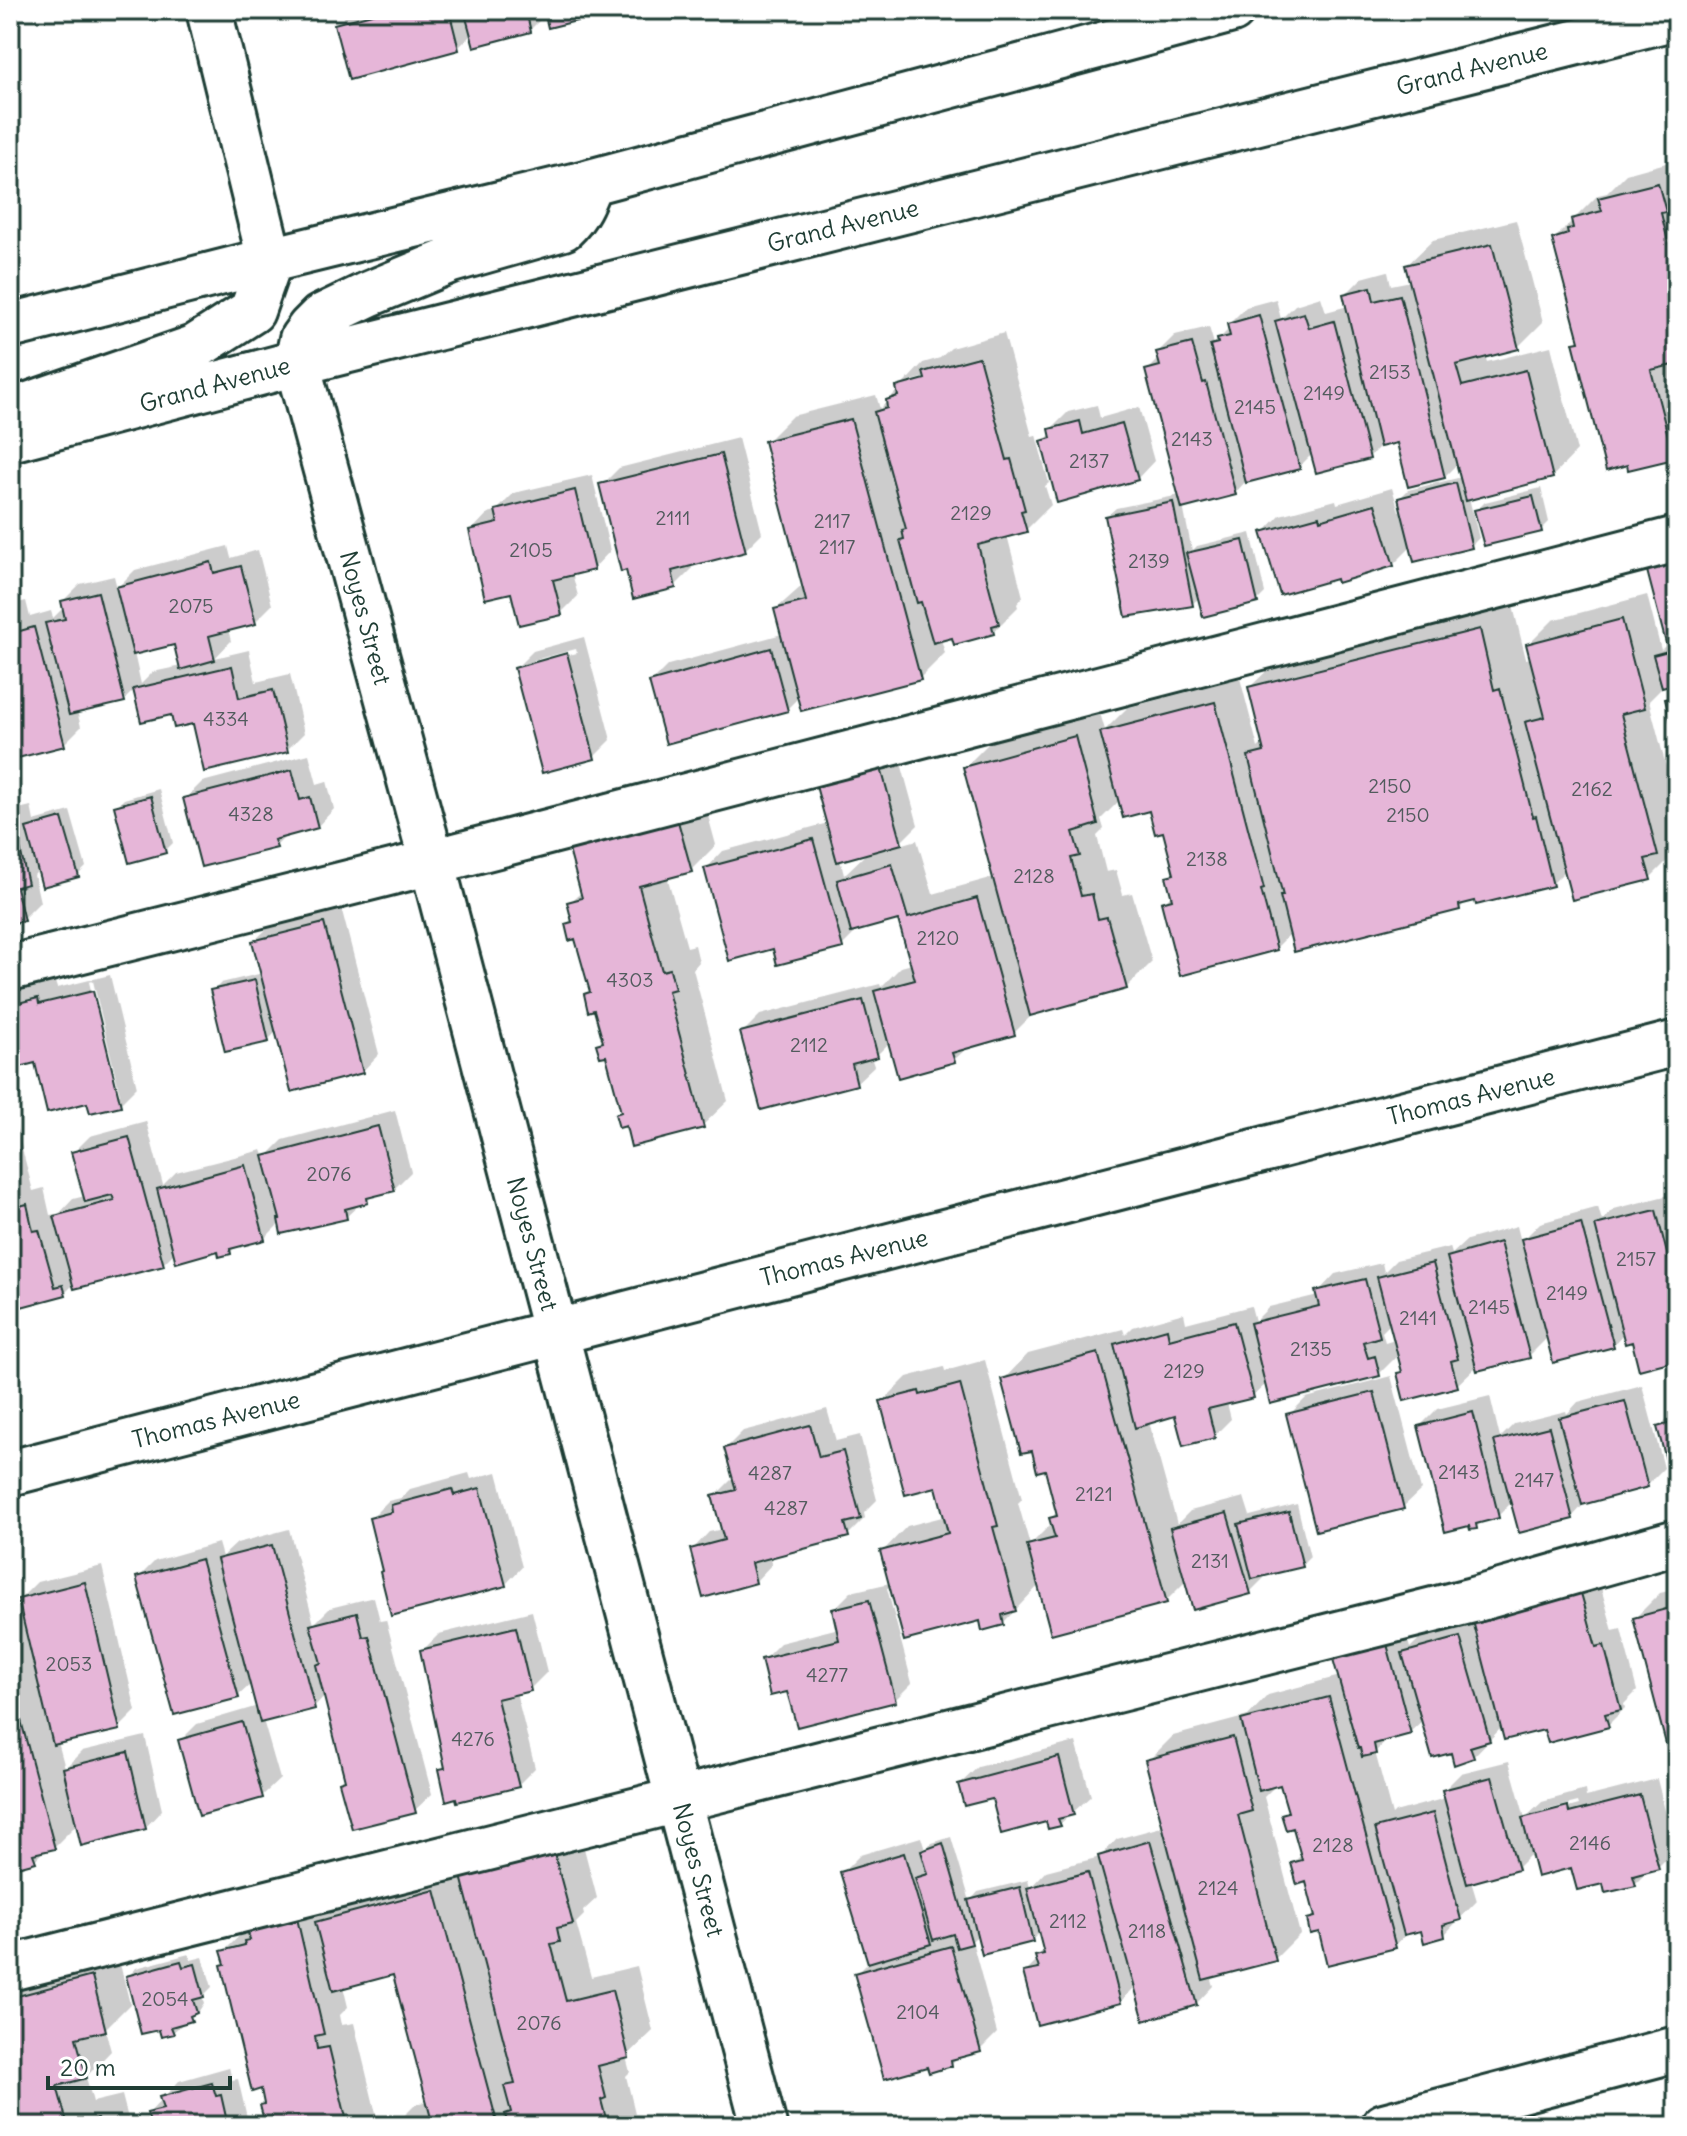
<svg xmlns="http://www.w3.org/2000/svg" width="1687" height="2136" viewBox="0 0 1687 2136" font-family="Delius,sans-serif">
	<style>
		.shadow { fill: #0003; fill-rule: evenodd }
		.building { fill: #e6b6d8; stroke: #1f3d34; stroke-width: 2 }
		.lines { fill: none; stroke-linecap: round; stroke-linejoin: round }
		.minor-casing { stroke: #1f3d34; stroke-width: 50 }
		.major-casing { stroke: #1f3d34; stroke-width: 50 }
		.minor { stroke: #fff; stroke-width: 44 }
		.major { stroke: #fff; stroke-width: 44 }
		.labels { text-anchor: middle; stroke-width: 8; stroke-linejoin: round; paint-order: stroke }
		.number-label { font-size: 20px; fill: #515b5d }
		.street-label { font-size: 24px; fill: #1f3d34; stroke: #fff }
	</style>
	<rect width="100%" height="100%" fill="#fff"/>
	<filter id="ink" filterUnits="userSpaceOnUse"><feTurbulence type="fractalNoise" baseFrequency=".0125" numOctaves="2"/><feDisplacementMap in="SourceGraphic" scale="16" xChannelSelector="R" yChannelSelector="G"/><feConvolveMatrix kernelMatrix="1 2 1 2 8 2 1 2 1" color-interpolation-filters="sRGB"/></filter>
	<g filter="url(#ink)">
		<path class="shadow" d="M351,10h255l-2,2 -58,2 -16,16 -58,4 -14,14 -121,-23z
			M1677,160v293l-4,4 -98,-115 5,-5 -26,-98 44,-44 9,-2 19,-19z
			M1516,220l27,102 -25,25 -33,9 2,6 64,-16 26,105 -25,26 -83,21 10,40 -8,8h-59l-19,19 -130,-32 17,-18 56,-15 1,4 55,-16 7,23 4,-1 -3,-12 8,-8 54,-13 -4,-14 -14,14 -46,-36 -16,3 -13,13 -56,-4 -14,14 -53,14 -11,12 -52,13 9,45 5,-5 54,-13 14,60 -8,8 -57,-4 -8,7 -85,-88 9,-8 64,-13 -33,-124 13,-13 -2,-6 17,-17 34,-8 5,17 16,-16 -1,-4 17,-17 30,-8 5,20 14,-14 26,-8 5,15 22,-6 -3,-11 17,-17 26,-7 3,14 20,-4 -4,-16 26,-25z
			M1004,333l28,103 4,-1 13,48 -4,3 6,19 -25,25 -19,5 16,62 -6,7 1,3 -25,25 -39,4 -13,3 4,14 -25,25 -121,19 -12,12 -136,-27 17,-17 114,-31 -6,-25 28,-25 -38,-142 26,-26 84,-21 4,14 43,-46 17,-5 11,-10zM934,375l1,3 -30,9 6,-6z
			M1097,405l3,13 39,-11 15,54 -17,18 -94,-37 9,-9 -1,-4 17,-17z
			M738,438l24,95 -17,17 -54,14 1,5 -17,17 -73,-101 17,-17z
			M592,475l18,76 -17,18 -21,4 6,23 -17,17 -48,-23 -42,-59 17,-18 8,-2 18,-18z
			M1541,488l8,34 -8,8 -64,-20 8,-8z
			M228,546l3,12 27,-8 14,55 -17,17 -27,7 3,12 -16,17 34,-8 7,32 34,-8 14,59 -17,17 -92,-28 -22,-9 -38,-24 -11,11 -47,11 4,16 -17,17 -54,6v-145l16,-4 4,16 21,-6 2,7 11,-11 -1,-6 17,-17 34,-8 3,12 18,-18zM175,643l6,23 -28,6 -12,12 -7,-31z
			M1647,595l14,55 7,-7 9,38 -10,2 -18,18 28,107v26l-6,6 4,13 -25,25 -84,-8 -14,14 -86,18 -7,7 -168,24 -15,15 -113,-45 9,-9 -4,-17 7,-7 -11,-41 -14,-20 -30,-9 -19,19 3,10 -7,7 9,36 10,-2 7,25 9,-2 20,69 -26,26 -91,24 -21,21 -46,14 -14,13 -64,-18 -13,13 -6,2 3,9 -18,17 -113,-51 17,-17 120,-31 1,3 20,-20 11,-3 -13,-47 -39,11 -18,18h-68l-68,-77 17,-18 105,-28 -10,-36 17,-18 63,-17 20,73 -21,21 20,-6 16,54 61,-17 -29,-110 25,-25 110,-29 5,17 22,-22 113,-30 18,70 6,-6 -14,-55 32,-31 229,-58 15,61 5,-1 -3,-13 25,-25zM869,851l-25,24 -4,-16z
			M584,637l27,103 -17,17 -78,-89 17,-17zM576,649l1,4 -43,11v-4z
			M309,754l8,30 10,-3 7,28 -17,18 -29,7 -12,12 -91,-47 17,-17z
			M159,789l14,54 -8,8 -49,-44 8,-8z
			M701,790l15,55 -25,25 -24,6 20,71 8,-2 4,17 -6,7 35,132 -26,25 -75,-3 -10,-9 5,-5 -14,-55 -10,-9 6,-6 -8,-32 -10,-12 5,-5 -14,-54 -10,-12 6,-6 -4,-15z
			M31,806l3,15 36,-10 16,56 -8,8 -39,-5 -5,5 6,27 -17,17 -13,3v-111z
			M341,907l38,147 -17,18 -85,-41 -9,9 -55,-49 8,-8 42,-10 -9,-32 18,-17z
			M110,975l27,112 -17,17 -31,-4 -52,-39 -24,-14 -3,3v-49l10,-10 35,-9 2,6zM93,981l27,113h-4l-27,-112z
			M10,1102l23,89 11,-3 6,27 6,-1 1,2 16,-17 12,-3 -12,-43 17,-17 56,-15 17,64 13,-13 86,-22 3,8 18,-18 112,-30 16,62 -17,17 -20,5 -7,7 -6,2 -15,14 -65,5 -17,17 -28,7 -6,6 -10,-3 -45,3 -12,12 -88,19 -10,10 -55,15z
			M1673,1194l2,9 2,-2v157l-44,-19 -9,-6 -11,12 -65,-8 -19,19 -51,9 -21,20 -58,-11 4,-5 -4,-15 -20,20 -112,9 -14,13 -26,7 4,16 -17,17 -37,-22 -28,8 28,102 13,-13 54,-14 6,19 47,-12 13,53 -8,8 -34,9 -18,18 -63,-12 -21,21 -126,-17 -37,39 -22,-5 -90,-31 -4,1 25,95 -17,17 -106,-11 -26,-29 17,-17 59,-15 -5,-19 17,-17 39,-9 -8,-31 25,-26 39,-10 -9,-31 -55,-83 25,-25 37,-10 1,4 40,-11 37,139 -4,4 12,42 22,-22 -1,-5 7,-7 -11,-43 -14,-20 -30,-68 25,-26 95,-25 2,6 8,-8 51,-14 2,10 65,-17 4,15 14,-14 49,-12v-3l17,-18 47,-11 2,9 12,-12 54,-13 2,7 15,-14 50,-14 4,16 19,-19 58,-16 4,14 12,-12zM1391,1323l4,16 -10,3 -3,-10z
			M1391,1376l30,114 -18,17 -114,-92 17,-17z
			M1642,1385l22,83 -17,17 -61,17 -14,15 -59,-16 -15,15 -15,4 -7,7 -56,-101 17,-17 53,-13 10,42 14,-14 52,-13 1,3 11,-12z
			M827,1409l9,32 24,-6 17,65 -13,13 1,5 -17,17 -78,21 2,8 -17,18 -63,-32 17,-18 14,-3 -9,-32 17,-17 4,-1 -9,-31 17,-17z
			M1677,1416v62l-18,-51 8,-8z
			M497,1472l25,95 -17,18 -134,-67 17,-17 13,-3 9,-9 59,-16 2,6z
			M289,1529l25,95 16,-16 44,-11 6,24 6,-1 46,174 -18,17 -72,-29 5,-5 -22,-82 -11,12 -51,13 17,59 -18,17 -82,-55 17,-17 61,-18 -6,-23 -14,13 -100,-118 17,-17 63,-18 4,14 15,-14z
			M102,1566l34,145 -17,17 -61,14 7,26 17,-17 63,-15 17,74 -17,18 -67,-5 -24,24 -8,1 -11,12 -25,6v-247l14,-4 -4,-16 17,-17z
			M1598,1577l15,54 8,-2 16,62 -13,13 1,4 -17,17 -63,3 -42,-2 -30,31 -21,-6 -29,-31 -13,12 -20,6 -15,14 17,63 3,-3 51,-14 -2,-8 17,-17 48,-12 16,57 17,-16 43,-12 1,7 71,-18 18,71 -17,17 -8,2 -15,15 -31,-2 -32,-17 -39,-13 -16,16 -46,13 6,20 -33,34 -21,-7 -14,3 -14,15 -75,-17 -11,-9 7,-7 -9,-34 -14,-16 9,-9 -7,-28 -11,-11 5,-6 -7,-27 -5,2 -13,13 36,137 -25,25 -65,17 3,10 -17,18 -60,-18 -16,16 -95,-29 13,-13 -1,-4 8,-7 -5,-17 -8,8 -53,-6 -7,7 25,92 -17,17 -20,5 -9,9 -95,-90 13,-13 -26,-89 17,-17 61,-18 4,13 7,-7 19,-6 19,64 8,-9 50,-12 2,8 16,-17 54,-14 17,-18 48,-13 -17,-65 25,-25 75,-20 20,-21 72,-19 -4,-16 17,-17 51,-15 6,20 11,-11 54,-15zM1578,1802l1,3 -37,10v-4z
			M1677,1589v189l-42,-160 25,-25z
			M532,1611l15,61 -17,17 -14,3 19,76 -17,17 -77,-16 6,-6 -25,-112 17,-17z
			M1076,1742l15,54 -31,28 -100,-40 18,-17z
			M579,1829l18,69 -14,13 1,4 -8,8 15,54 46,-11 16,65 -27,26 4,15 -4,4 9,37 -13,13h-228l22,-22 13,-3 -34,-128 -52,13 5,21 -8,8 2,10 12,-2 25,103h-115l3,-2 -5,-19 4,-3 -42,-151 50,-49 47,-12 5,24 16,-16z
			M117,1952l13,52 -25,25 6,22 -25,26 7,25 29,-7 8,31h-120v-145z
			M189,1954l2,6 12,-3 9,30 -10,10 2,6 -5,8 -26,21 -45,-55 8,-9z
			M229,2067l3,13 6,-1 11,47h-96l-4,-13 30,-32z"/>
		<path class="building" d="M387,10h62l10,40 -110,30 -15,-56z
			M464,10h140l1,4 -57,14 -4,-17 -17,4 4,17 -57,15z
			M1658,183l8,29 -5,1 16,65v86l-26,6 23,89 -46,11 -1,-5 -21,6 -33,-129 6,-1 -27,-102 16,-5 -1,-5 6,-1 -2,-9 31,-8 -4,-13z
			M1492,244l27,105 -63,16 6,21 64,-16 27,108 -87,23 -61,-236z
			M1371,287l3,14 26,-6 45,183 -37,9 -11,-44 -17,4 -37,-153z
			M1304,313l5,15 25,-7 36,138 -54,14 -41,-152z
			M1259,315l41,154 -54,14 -36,-138 8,-2 -1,-4 13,-3 -3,-12z
			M1192,343l11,40 3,-1 30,113 -54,14 -37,-139 15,-4 -4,-14z
			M979,357l28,103 4,-1 14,51 -4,1 6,21 -49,13 21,79 -7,2 2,8 -40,11 -2,-7 -19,5 -12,-41 -4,1 -17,-63 4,-1 -2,-9 4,-1 -32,-117 13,-4 -1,-8 12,-4 -2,-9 29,-8 -2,-7z
			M851,419l70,261 -120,31 -27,-102 32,-8 -42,-160z
			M1080,421l3,13 39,-11 16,57 -81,23 -16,-62 10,-3 -2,-9z
			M721,454l25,98 -74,19 4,17 -43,11 -7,-29 -5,2 -22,-88z
			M1456,483l16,65 -58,14 -16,-64z
			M575,490l19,80 -41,10 9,35 -43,10 -8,-32 -26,6 -16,-69 29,-7 -3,-13z
			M1533,496l9,36 -58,14 -10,-36z
			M1173,502l20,104 -67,11 -21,-101z
			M1375,504l19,62 -57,17 -1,-4 -56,16 -19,-63 58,-16 1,4z
			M1243,540l15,63 -55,14 -17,-64z
			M1677,555v128l-15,4 -9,-32 15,-4 -23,-88z
			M211,562l3,11 27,-7 15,58 -47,12 6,24 -35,10 -6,-25 -41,10 -17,-68z
			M98,592l27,110 -56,13 -24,-92 20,-4 -4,-18z
			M1622,619l23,89 -24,6 37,142 -13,3 6,21 -79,20 -47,-178 20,-5 -19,-73z
			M10,622l3,11 21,-6 31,119 -55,14z
			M1480,629l14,61 6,-2 33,129 3,-1 17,70 -77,19 -1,-4 -16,4 1,5 -166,42 -14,-56h3l-35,-140 16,-4 -16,-65z
			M771,648l17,63 -122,33 -17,-62z
			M567,653l28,106 -53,14 -28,-105z
			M232,666l7,32 34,-8 15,62 -84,20 -11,-48 -19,4 -3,-13 -30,7 -8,-33z
			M1677,696v51l-12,-48z
			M1215,702l49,187 -3,1 16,60 -97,26 -19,-74 11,-3 -6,-23 8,-2 -11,-42 -8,2 -6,-23 -26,7 -23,-86z
			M1075,736l23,88 -25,8 7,24 -9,2 10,38 11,-2 6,25 9,-2 20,72 -97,27 -67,-249z
			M881,768l21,76 -65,18 -21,-76z
			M292,770l8,30 10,-3 8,31 -44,12 3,8 -76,19 -18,-69z
			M151,796l15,57 -37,10 -15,-57z
			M676,814l16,58 -53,14 23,85 8,-2 5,20 -7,2 36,137 -73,19 -5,-21 -7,2 -4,-14 6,-2 -15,-56 -6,1 -4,-13 7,-2 -9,-32 -6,2 -4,-18 6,-2 -15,-53 -6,2 -4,-17 7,-2 -5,-20 15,-4 -14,-52z
			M62,818l17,59 -37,10 -16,-59z
			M14,822l14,62 -12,3 8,34 -14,3v-101z
			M813,839l30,109 -66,17 -4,-16 -44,12 -25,-93z
			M892,864l16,54 69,-20 38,137 -63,18 3,9 -57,16 -24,-87 41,-11 -17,-60 -47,13 -14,-53z
			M324,923l39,150 -72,19 -39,-151z
			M255,980l14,62 -44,10 -15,-62z
			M93,991l28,115 -31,7 -3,-10 -40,10 -12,-50 -19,5 -6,-23v-40l28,-7 1,6z
			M863,1000l15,57 -26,7 5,21 -96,25 -21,-78z
			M378,1126l17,65 -28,7 1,5 -23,6 2,10 -66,15 -3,-15h2l-17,-63z
			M129,1137l35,129 -90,23 -20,-73 60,-16 -2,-5 -27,7 -14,-50z
			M245,1165l20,75 -35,9 1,5 -12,3 -1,-6 -42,12 -19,-74z
			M10,1183l6,24 11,-3 6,27 6,-1 16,57 8,-2 3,10 -56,15z
			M1656,1210l21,83v67l-38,10 -7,-28 -7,2 -30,-119z
			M1581,1223l33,124 -61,16 -32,-124z
			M1500,1242l30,116 -53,13 -30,-114z
			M1433,1263l25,96 -7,2 7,26 -54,14 -7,-28 5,-1 -25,-95z
			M1365,1279l15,58 -17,5 5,16 7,-2 5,20 -110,28 -20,-81 69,-17 -4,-15z
			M1234,1322l20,76 -46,11 7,29 -32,8 -8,-30 -40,12 -21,-84 53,-15 2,10z
			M1098,1353l69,250 -116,31 -24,-89 28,-7 -6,-20 8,-2 -12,-46 -8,2 -5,-21 -11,2 -20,-74z
			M960,1384l38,142 -5,1 23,84 -14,4 2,10 -22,6 -2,-10 -76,20 -24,-90 68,-18 -12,-46 -31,8 -25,-94 39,-10 1,4z
			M1374,1392l30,117 -88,22 -30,-117z
			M1625,1401l23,86 -66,18 -23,-87z
			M1473,1412l26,106 -23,6 1,5 -7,1 -1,-4 -24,6 -27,-106z
			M1677,1421v59l-5,1 -15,-54z
			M810,1425l9,32 24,-6 18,68 -16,4 4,14 -98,26 5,20 -53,15 -13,-49 34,-9 -12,-44 24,-6 -12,-42z
			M1549,1427l24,92 -54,14 -25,-92z
			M480,1488l26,98 -115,30 -11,-44 2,-1 -13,-53 23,-6 -1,-7 61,-16 2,6z
			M1289,1512l14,55 -51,12 -14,-55z
			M1227,1513l24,81 -58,16 -23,-82z
			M272,1545l43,164 -55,14 -43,-164z
			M201,1559l38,139 -65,17 -38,-138z
			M85,1582l35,148 -67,15 -35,-146z
			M1581,1593l15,54 8,-2 17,65 -16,4 4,13 -61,16 -4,-13 -40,10 -31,-119z
			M869,1600l27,102 -99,25 -10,-35 -17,4 -9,-37 78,-19 -7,-31z
			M1677,1606v180l-44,-168z
			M357,1613l6,24 6,-1 47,177 -64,16 -13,-47 6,-2 -29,-115 5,-2 -11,-38z
			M516,1627l15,64 -34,8 22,88 -62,15 -1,-4 -10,3 -7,-32 6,-1 -25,-118z
			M1460,1637l30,104 -20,6 4,11 -20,7 -3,-12 -19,5 -30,-105z
			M1387,1644l24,90 -37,10 2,10 -14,3 -2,-9h-2l-25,-89z
			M10,1679l45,170 -22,5 3,8 -26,7z
			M1329,1697l67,251 -69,17 -8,-33 -9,2 -3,-15 8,-2 -9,-35 -9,3 -6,-22 11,-3 -9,-32 -7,2 -5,-16 7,-2 -8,-27 -21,6 -18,-71z
			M242,1722l21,76 -64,18 -21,-76z
			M1233,1737l19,74 -14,4 38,146 -73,19 -58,-220z
			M128,1752l18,77 -65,17 -18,-78z
			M1059,1757l15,58 -16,4 3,7 -13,3 -2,-7 -45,12 -9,-35 -28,7 -6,-22z
			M1492,1777l26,93 -51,14 -25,-94z
			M1640,1795l19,74 -26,7 3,10 -31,7 -2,-9 -26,6 -6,-22 -34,9 -15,-59 46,-12 1,7z
			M1433,1813l28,107 -18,5 2,12 -21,6 -3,-12 -17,4 -29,-107z
			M1150,1841l47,164 -53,16 -46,-165z
			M943,1843l29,101 -15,4 -4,-14 -20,6 -18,-62 13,-4 -7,-23z
			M554,1853l19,71 -16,4 3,14 -9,2 15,57 46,-11 17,68 -31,8 8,32 -5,2 7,26h-100l-3,-12 6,-2 -7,-26 11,-2 -54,-208z
			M904,1853l27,91 -63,19 -28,-91z
			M1088,1872l33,131 -84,22 -14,-53 16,-3 -4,-13 9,-2 -17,-66z
			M1020,1887l13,55 -51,13 -14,-55z
			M435,1890l63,236h-99l32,-8 -38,-143 -60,16 -18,-69z
			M296,1914l28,120 -9,2 2,13 12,-2 19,79h-86l3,-1 -5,-20 4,-1 -3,-15 -9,3 -31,-127 4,-1 -4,-13 24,-6 -1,-4 6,-1 -4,-14z
			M951,1946l30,106 -30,8 1,6 -23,7 -2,-6 -43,12 -30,-106z
			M181,1961l2,6 12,-3 9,33 -11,3 4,13 -7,3 2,5 -21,6 3,7 -13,3 -2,-7 -18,4 -15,-58z
			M92,1976l14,55 -30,7 11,40 -30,8 11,40 29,-7 2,7h-89v-128z
			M212,2083l4,13 5,-1 7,31h-77l-4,-13 16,-4 -4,-12z"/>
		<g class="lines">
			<defs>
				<path id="minor" d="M209,10l61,250
					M297,363l135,499 332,1264
					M10,968l422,-106 1245,-323
					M10,1473l1667,-430
					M10,1968l1463,-368 204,-58
					M1384,2126l293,-77"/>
				<path id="major" d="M10,326l260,-66 320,-78 642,-172
					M297,363l5,-24 8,-11 11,-11 48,-23 82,-34 112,-32c14,-13 20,-28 27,-46
					M10,417l10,-9 174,-60 58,-37 18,-51
					M10,439l287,-76 1380,-346"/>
			</defs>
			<use href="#minor" class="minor-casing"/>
			<use href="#major" class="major-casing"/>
			<use href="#minor" class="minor"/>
			<use href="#major" class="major"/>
		</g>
	</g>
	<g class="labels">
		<g class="number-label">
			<text x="1390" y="379">2153</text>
			<text x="1324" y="400">2149</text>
			<text x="1255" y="414">2145</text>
			<text x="1192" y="446">2143</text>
			<text x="1089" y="468">2137</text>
			<text x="971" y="520">2129</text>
			<text x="673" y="525">2111</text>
			<text x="832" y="528">2117</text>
			<text x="837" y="554">2117</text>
			<text x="531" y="557">2105</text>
			<text x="1149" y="568">2139</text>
			<text x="191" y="613">2075</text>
			<text x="226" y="726">4334</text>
			<text x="1390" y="793">2150</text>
			<text x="1592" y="796">2162</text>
			<text x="251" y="821">4328</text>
			<text x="1408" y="822">2150</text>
			<text x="1207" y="866">2138</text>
			<text x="1034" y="883">2128</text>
			<text x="938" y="945">2120</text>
			<text x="630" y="987">4303</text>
			<text x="809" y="1052">2112</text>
			<text x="329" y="1181">2076</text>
			<text x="1636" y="1266">2157</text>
			<text x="1567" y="1300">2149</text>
			<text x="1489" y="1314">2145</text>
			<text x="1418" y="1325">2141</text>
			<text x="1311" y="1356">2135</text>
			<text x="1184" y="1378">2129</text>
			<text x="1459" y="1479">2143</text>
			<text x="770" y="1480">4287</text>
			<text x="1534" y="1487">2147</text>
			<text x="1094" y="1501">2121</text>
			<text x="786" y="1515">4287</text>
			<text x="1210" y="1568">2131</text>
			<text x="69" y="1671">2053</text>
			<text x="827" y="1682">4277</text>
			<text x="473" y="1746">4276</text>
			<text x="1590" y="1850">2146</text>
			<text x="1333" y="1852">2128</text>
			<text x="1218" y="1895">2124</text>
			<text x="1068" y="1928">2112</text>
			<text x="1147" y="1938">2118</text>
			<text x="165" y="2006">2054</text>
			<text x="918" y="2019">2104</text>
			<text x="539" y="2030">2076</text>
		</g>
		<g class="street-label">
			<text transform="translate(1472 69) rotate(-14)" y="8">Grand Avenue</text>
			<text transform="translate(843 226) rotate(-14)" y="8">Grand Avenue</text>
			<text transform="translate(215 385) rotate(-15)" y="8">Grand Avenue</text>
			<text transform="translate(365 618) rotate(75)" y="8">Noyes Street</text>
			<text transform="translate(1471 1097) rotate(-14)" y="8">Thomas Avenue</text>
			<text transform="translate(532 1244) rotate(75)" y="8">Noyes Street</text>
			<text transform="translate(844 1258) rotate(-14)" y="8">Thomas Avenue</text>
			<text transform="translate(216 1420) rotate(-14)" y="8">Thomas Avenue</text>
			<text transform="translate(698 1870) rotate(75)" y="8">Noyes Street</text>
		</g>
	</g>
	<rect width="1687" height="2136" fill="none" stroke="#fff" stroke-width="40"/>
	<rect x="20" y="20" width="1647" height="2096" fill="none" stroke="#1f3d34" stroke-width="3" filter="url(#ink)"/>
	<path d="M48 2076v12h182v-12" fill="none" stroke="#1f3d34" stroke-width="4"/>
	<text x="60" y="2076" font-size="24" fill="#1f3d34" stroke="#ffffff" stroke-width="6" paint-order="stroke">20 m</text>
</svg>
